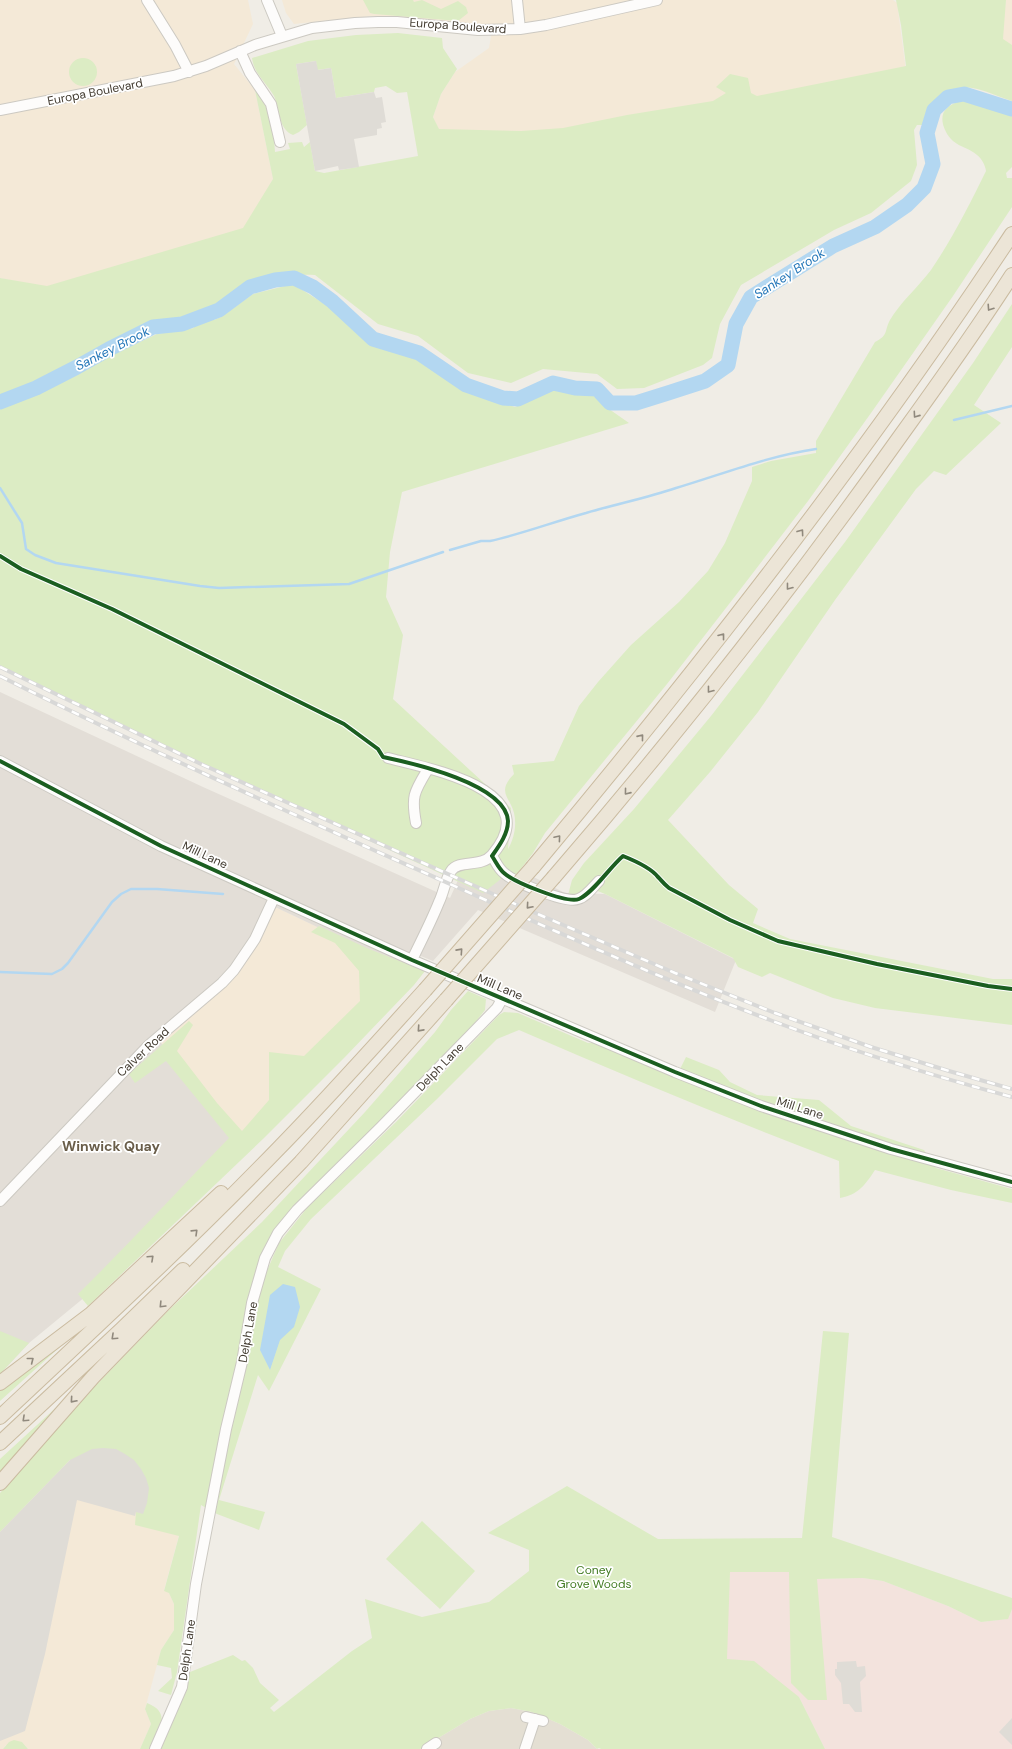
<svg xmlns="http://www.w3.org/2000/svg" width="1012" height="1749" viewBox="0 0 1012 1749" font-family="'DM Sans',sans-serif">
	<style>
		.residential { fill: #e4dfd3 }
		.commercial { fill: #f4e9d7 }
		.industrial { fill: #e3ded7 }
		.medical { fill: #f3e3dd }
		.green { fill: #dcecc4; fill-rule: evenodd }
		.parking { fill: #dfdcd6 }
		.water { fill: #b3d7f1 }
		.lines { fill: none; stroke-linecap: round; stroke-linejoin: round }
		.stream { stroke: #b3d7f1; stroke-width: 2.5 }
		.river { stroke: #b3d7f1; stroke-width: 15 }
		.minor-casing { stroke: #ccc9c2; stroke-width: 12 }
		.highway-casing { stroke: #cabba0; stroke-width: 16 }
		.minor { stroke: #fdfcfb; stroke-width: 10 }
		.highway { stroke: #ece5d7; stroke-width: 14 }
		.rail-casing { stroke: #d8d8d7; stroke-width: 4 }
		.rail { stroke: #fff; stroke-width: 2.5; stroke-dasharray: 8; stroke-linecap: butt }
		.highway-bridge-casing { stroke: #cabba0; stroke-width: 16; stroke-linecap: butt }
		.highway-bridge { stroke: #ece5d7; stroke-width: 14 }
		.cycleway-casing { stroke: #fff; stroke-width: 6 }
		.cycleway { stroke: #1b5e20; stroke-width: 4 }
		.oneway { stroke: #90897d }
		.labels { text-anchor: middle; stroke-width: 3.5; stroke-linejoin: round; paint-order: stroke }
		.street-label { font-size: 12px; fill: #453e33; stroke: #fff }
		.park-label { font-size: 12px; fill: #427b22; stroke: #fff }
		.water-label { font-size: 13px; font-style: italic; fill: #2477b9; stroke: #fff }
		.quarter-label { font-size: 14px; font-weight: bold; fill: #695d49; stroke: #fff }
	</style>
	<rect width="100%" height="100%" fill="#f0ede6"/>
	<path class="residential" d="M511,1708l21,4 28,12 28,16 9,9h-177l50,-30 19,-8z"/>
	<path class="commercial" d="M0,0h248l5,24 -19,40 21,26 18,89 -28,51 -197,58 -48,-10z
		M282,0h611l4,3 9,68 -360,66 -101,7 -12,-27 8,-23 14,-22 34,-24 4,-23 -121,-9 -78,8 -8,-11z
		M1006,0h6v50l-11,-8z
		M273,906l142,67 -168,172 -90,-107z
		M70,1460l109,75 -15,55 5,3 5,11v26l-13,20 -16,59 6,15 -11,25h-112l-6,-7 -16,3 -3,4h-3v-217z"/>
	<path class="industrial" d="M0,692l203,95 247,111 13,-29 33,-11 69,35 40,1 131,66 -21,52 -237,-102 -45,51 -22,-9 -7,16 -131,-62 -27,49 -89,83 90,107 -156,147 -62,51 -29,31z"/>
	<path class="medical" d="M789,1571l28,8 46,-1 20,3 65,25 33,16 26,-3 5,-10v140h-187l-26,-52 -137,-43 -2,-82z"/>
	<path class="green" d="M363,0h50l1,2 8,-2 19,9 17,-8 8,6 2,6 -10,8 -84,-7 -4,-1z
		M896,0h110l-3,39 9,6v56c-29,-9 -48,-24 -75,-2 -8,7 -13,14 -14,26h-6l-3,5 3,35 -6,16 -40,32 -37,17 -93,55 -21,39 -8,34 -9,7 -59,23 -27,1 -20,-15 -54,-5 -32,14 -43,-10 -50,-37 -40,-12 -63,-49c-37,-3 -69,14 -101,31v14l7,-3 32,-23 40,-10 41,26 35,34 50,16 45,31 51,16 38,-17 43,6 13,13 20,14 -227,69 -12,60 -4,45 17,38 -10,64 118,109 -3,41c6,-10 9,-24 6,-36 -4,-16 -18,-21 0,-39l-2,-9 42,-4 25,-55 19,-24 33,-37 48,-43 29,-31 17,-28 27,-62v-14l19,-6 45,-8v-12l59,-99c14,-7 9,-11 15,-22 9,-16 29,-34 41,-50 21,-31 39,-66 55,-99 -1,-6 -4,-12 -9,-16 -6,-6 -17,-8 -24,-14 -8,-7 -16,-24 -6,-33 4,-4 13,-7 19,-10l46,17v52l-6,6 1,5h5v29l-59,89 -82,117 -63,88 -72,94 -69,89 -122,149 -12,20 -17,22h-10l-23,18 -262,-120 -221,-107v-257l78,-38 -78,25v-118l47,8 196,-58 30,-49 -18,-89 12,16 6,21 2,25 15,-3 -2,-6 14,-1 2,5 6,-5 5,29 9,2 94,-17 -11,-64 -10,1 -11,-7 -11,2 -1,4 -38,6 -5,-30 -14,2 -1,-9 -20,3 11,61 -8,7 -6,3c-15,-6 -13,-26 -19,-39 -7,-13 -20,-22 -22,-38l56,-17 48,-6 42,-2 44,5 1,10 14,21 -16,25 -8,23 6,12 82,2 42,-3 64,-13 86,-14 13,-8 -10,-6 14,-13 18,4 3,15 6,3 149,-30 -5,-41zM186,318l8,10 -37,6 -30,14 27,-16 22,-4 1,-9z
		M69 72a14 14 0 1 1 28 0a14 14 0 1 1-28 0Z
		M1012,304v43l-38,58 27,18 -55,52 -12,-4 -18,18 -81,111 -77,112 -48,60 -42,48 61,65 29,24 -5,14 37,16 203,40h19v46l-137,-17 -42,-10 -63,-25 -8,4 -24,-10 -5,-9 -128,-64 -12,-5 -9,9 -16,-3 4,-15 12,-17 50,-54 77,-93 134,-174 128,-179z
		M319,926l50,23 56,22 -11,14 -69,72 -81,81 -176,168 -10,-12c52,-51 100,-104 151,-156l-63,-77 -31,22 -6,-9 60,-53 4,4 -16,26 40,52 25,28 27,-31v-48l35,4 56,-55 -1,-30 -24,-28 -24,-11z
		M468,991l18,8 -1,11 -19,24 -184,186 -18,27 -11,33 13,-7 13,-30 28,-35 89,-86 103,-107 5,-3 14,1 70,30 26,-1 65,29 7,-14 33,13 11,12 27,13 62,5 32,26 73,24 12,18 76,21v14l-61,-13 -76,-20c-10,15 -17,25 -35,28l-1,-37c-108,-41 -214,-85 -320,-131l-22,9 -60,60 -126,120 -26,32 -7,16 43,22 -52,102 -11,-16 -39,125 46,12 -6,18 -42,-16 -16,-9 -24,167 -6,23 -13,-4 14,-13 -1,-10 -14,-3 4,-15 13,-20v-26l-5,-11 -5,-2 15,-55 -44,-11 1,-13 7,1 -73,-53 -70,72v-39l71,-82 98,-101 93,-88 103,-110 70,-80 16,-22z
		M0,1331l29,12 -29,31z
		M823,1331l26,2 -17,204 180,61v11l-4,10 -27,3 -33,-16 -65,-25 -20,-3 -46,1 10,121h-19l-17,-17 -2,-111h-59l-3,87 27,2 45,36 26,52h-224l-2,-1 -2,1 -9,-9 -28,-16 -28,-12 -21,-4 -22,3 -19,8 -50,30h-261l17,-38 14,-39 43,-17 9,6 3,-1 8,8 7,15 19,17 -9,8 4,4 78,-61 20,-13 -7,-39 57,18 67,-15 40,-31v-21l-41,-17 79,-47 91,53 144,-1z
		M59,1344l2,2 -61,55v-10z
		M85,1381l-85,95v-17z
		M422,1521l53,50 -35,38 -54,-50z
		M147,1703c26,10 11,28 3,46h-10l11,-25 -6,-15z
		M14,1740l8,2 6,7h-25l6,-7z"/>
	<path class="parking" d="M316,61l2,9 13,-2 5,30 38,-6 2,6 6,-1 4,25 -5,1 1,5 -5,1v6l-23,4 5,28 -20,3 -1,-4 -23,5 -19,-107z
		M103,1448l13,1 9,5 9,6 7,9 5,9 3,10 -2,15 -4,11 -7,-2 -1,4 -58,-16 -32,154 -20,77 -25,10v-209l70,-72 22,-11z
		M856,1661l1,6 8,-1 1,10 -6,6 2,30h-7l-6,-8h-6l-2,-21 -6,-8v-6h2v-7z
		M1012,1718v27l-13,-13z"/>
	<path class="water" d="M283,1284l12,3 5,20 -6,20 -14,13 -10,30 -10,-20 10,-55z"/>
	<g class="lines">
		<path class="stream" d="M954,420l58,-14
			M0,488l22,35 4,26 9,6 21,8 144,23 19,2 130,-4 94,-32
			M450,550l31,-9h9c32,-7 63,-19 96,-28 30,-9 61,-15 90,-25 47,-14 92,-32 140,-39
			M0,972l52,2 10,-5 6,-6 44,-61 9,-8 10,-5h26l66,5"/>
		<path class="river" d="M0,402l36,-14 41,-21 32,-18 44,-22 29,-3 37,-14 31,-23 25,-7 19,-2 19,9 19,14 41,38 46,14 47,32 37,13 15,1 35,-16 22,5 22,1 13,14h26l32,-10 37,-12 23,-16 8,-41 15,-27 82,-51 42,-19 32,-22 17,-17 9,-24 -6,-31 7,-23 14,-13 16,-3 48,15"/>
		<defs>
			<path id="minor" d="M147,0l28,45 14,27
				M267,0l15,36
				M517,0l3,29
				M240,51l10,22 21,31 9,38
				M0,110l174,-34 32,-10 49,-21 57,-17 43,-5 23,-1h19l81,8 42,-1 26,-4 111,-25
				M388,758c42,11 160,32 104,97 -11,13 -33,4 -41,16 -6,9 -7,21 -12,31 -8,20 -18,39 -27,58
				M0,761l161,85 42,19 209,95 263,112 86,34 130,43 121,33
				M416,823c-5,-27 -2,-31 12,-54
				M492,856c4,6 6,12 12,17 10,9 62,31 74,26 8,-2 15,-12 21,-18
				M0,1201l149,-156 73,-62 12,-13 21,-31 19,-41
				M526,1717l17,4
				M155,1749l27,-62 14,-103 30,-155 16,-67 10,-59 13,-45 13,-25 19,-23 84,-83 116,-119 5,-9
				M427,1749l9,-6
				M525,1749l10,-30"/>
			<path id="highway" d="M533,867c170,-203 333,-412 479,-633
				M554,877c122,-141 237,-287 345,-439 39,-54 77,-107 113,-163
				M0,1383l91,-69 130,-121
				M0,1417c94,-88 189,-176 279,-269 50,-51 98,-105 146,-158
				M0,1443l122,-114 61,-59
				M0,1483l93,-106 208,-215 145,-162"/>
		</defs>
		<use href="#minor" class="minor-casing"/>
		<use href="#highway" class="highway-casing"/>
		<use href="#minor" class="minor"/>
		<use href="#highway" class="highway"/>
		<defs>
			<path id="rail" d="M0,667l201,97 339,151 135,58 100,40 96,34 78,24 63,18
				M0,676c145,73 293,138 441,204 109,49 218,98 329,140 79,30 160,55 242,77"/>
		</defs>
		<use href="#rail" class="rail-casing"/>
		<use href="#rail" class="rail"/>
		<defs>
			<path id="highway-bridge" d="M425,990l108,-123
				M446,1000l108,-123"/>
		</defs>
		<use href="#highway-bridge" class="highway-bridge-casing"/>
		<use href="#highway-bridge" class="highway-bridge"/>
		<defs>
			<path id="cycleway" d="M0,556l21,13 91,40 232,115 34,25 5,8c29,6 123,27 125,64 0,13 -9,25 -16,35
				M0,761l161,85 42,19 209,95 263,112 86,34 130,43 121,33
				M492,856c4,6 7,13 12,17 10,9 63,31 75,26 14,-6 31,-32 44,-43 10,4 28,12 35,21 4,4 6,7 11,11l61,32 48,21 99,23 111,22 24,3"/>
		</defs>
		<use href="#cycleway" class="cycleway-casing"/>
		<use href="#cycleway" class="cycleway"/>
	</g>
	<defs><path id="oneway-chevron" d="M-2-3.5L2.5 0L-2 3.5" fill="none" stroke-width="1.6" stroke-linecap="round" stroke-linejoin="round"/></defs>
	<g class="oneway">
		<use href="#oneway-chevron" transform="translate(990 308) rotate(124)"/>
		<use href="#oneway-chevron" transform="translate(916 415) rotate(125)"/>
		<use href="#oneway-chevron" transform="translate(801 532) rotate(-54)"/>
		<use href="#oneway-chevron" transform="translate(789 587) rotate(128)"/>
		<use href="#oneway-chevron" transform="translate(722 636) rotate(-52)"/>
		<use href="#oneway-chevron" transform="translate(710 690) rotate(128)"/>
		<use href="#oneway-chevron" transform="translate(641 737) rotate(-51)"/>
		<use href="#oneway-chevron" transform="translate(627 792) rotate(129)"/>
		<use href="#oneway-chevron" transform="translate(558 838) rotate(-50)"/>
		<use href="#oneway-chevron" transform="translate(529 906) rotate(131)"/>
		<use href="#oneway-chevron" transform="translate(460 951) rotate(-48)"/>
		<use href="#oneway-chevron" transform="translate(420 1029) rotate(132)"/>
		<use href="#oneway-chevron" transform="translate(195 1232) rotate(-44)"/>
		<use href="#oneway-chevron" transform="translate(151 1258) rotate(-43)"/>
		<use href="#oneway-chevron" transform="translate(162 1305) rotate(134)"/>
		<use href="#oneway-chevron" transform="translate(114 1337) rotate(137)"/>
		<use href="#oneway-chevron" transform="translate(31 1360) rotate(-38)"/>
		<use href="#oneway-chevron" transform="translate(73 1400) rotate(131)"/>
		<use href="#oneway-chevron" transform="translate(25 1419) rotate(137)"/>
	</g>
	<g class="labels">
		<g class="street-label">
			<text transform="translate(458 26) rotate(4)" y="4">Europa Boulevard</text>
			<text transform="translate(95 92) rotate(-11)" y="4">Europa Boulevard</text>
			<text transform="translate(205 855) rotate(25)" y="4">Mill Lane</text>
			<text transform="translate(500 987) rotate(23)" y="4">Mill Lane</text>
			<text transform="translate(143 1052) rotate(-43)" y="4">Calver Road</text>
			<text transform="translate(440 1067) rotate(-46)" y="4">Delph Lane</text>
			<text transform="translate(800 1108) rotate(18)" y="4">Mill Lane</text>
			<text transform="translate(248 1332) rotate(-80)" y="4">Delph Lane</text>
			<text transform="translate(187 1650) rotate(-82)" y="4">Delph Lane</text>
		</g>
		<g class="park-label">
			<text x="594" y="1574">Coney<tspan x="594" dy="14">Grove Woods</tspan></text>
		</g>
		<g class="water-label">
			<text transform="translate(789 273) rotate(-33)" y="5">Sankey Brook</text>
			<text transform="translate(112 348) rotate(-27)" y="5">Sankey Brook</text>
		</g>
		<g class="quarter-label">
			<text x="111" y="1151">Winwick Quay</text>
		</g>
	</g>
</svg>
